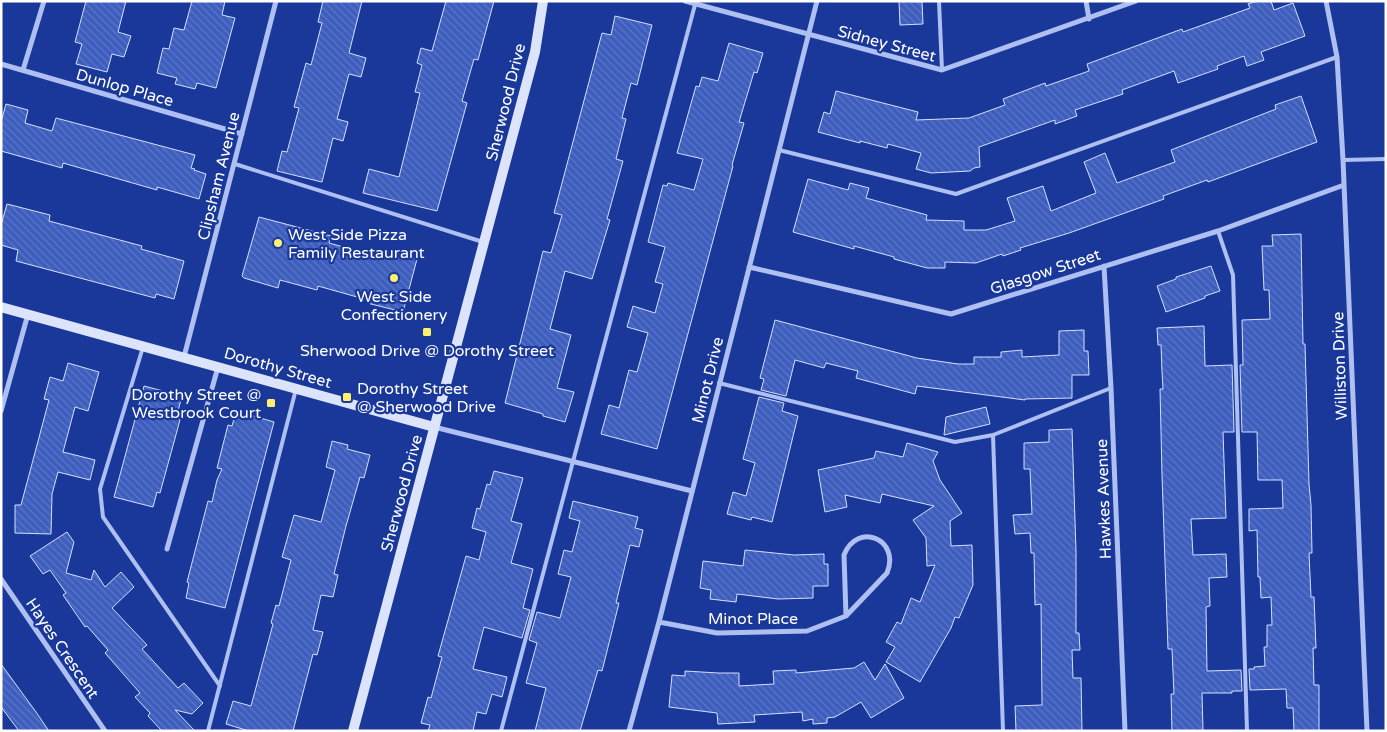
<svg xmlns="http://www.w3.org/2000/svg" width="1387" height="732" viewBox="0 0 1387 732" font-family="'Varela Round',sans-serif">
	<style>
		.building { fill: url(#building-back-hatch); stroke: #d5dffc }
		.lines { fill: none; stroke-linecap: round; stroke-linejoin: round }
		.lane { stroke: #aebff1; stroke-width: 4 }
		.street { stroke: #aebff1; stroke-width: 5 }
		.secondary { stroke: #dce4fc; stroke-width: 10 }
		.poi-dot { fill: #fff16e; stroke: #193899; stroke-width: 2 }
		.labels { text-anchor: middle; stroke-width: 4.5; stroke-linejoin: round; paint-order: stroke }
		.street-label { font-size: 16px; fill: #fff; stroke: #193899 }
		.poi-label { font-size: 16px; fill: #fff; stroke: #193899; text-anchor: start }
	</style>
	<defs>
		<pattern id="building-back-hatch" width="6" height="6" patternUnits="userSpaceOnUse" patternTransform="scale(1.25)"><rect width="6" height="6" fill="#3e5ebe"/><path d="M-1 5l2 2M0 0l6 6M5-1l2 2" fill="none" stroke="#5b76c8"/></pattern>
	</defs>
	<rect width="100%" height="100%" fill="#193899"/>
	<path class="building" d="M86,1h40l-8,31 13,4 -7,21 -12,-3 -5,18 -31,-8 6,-20 -7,-2z
		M192,1h33l-3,14 13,3 -19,70 -19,-5 -2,6 -20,-5 2,-6 -20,-5 6,-25 6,1 5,-21 10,2z
		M323,1h39l-13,52 17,5 -5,19 -12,-3 -12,45 11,3 -5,19 -10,-3 -11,44 -45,-11 5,-20 5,1 12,-44 -5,-1 12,-44 5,2 11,-42 -4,-1z
		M446,1h48l-16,59 -4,-1 -12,42 5,2 -30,108 -74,-18 6,-24 30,8 21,-84 -5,-1 7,-27 -5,-2 4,-15 11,3z
		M899,1l23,1 1,22 -23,1z
		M1257,1h14l3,9 19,-7 12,33 -44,16 3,8 -17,6 -3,-10 -27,10 1,3 -40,14 -4,-12 -52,19 1,4 -48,16 2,6 -22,8v-4l-76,27 1,20 -6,1 -4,3 -39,2 -15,-4 5,-16 -33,-9 -1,4 -27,-7v2l-42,-11 6,-20 6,2 6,-23 82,21 -2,8 53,-2 36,-13 -2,-6 42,-16 1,3 43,-15 -2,-7 95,-35 1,3 67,-24 -2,-4z
		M615,16l37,9 -15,60 -6,-2 -9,35 4,1 -10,40 7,2 -16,58 3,1 -18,59 -27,-8 -15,58 21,6 -14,53 17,4 -9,30 -22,-6v-2l-38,-11 38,-152 8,2 11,-38 -8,-2 48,-180 9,2z
		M729,43l34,10 -6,20 -3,-1 -15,50 5,1 -12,42 1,1 -76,283 -56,-15 8,-29 10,3 10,-38 8,2 11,-39 -21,-6 6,-21 22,7 8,-29 -8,-2 10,-35 -17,-5 15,-57 4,1 1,-3 26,7 9,-31 -26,-6 19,-67 3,1 3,-10 16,4z
		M1301,96l16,46 -109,40 -1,-2 -44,16 1,3 -95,34 -49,15 1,2 -18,6 -1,-2 -26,9 -31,-1v6h-18l-33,-9v-2l-40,-11v3l-61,-17 15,-53 40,11 2,-7 19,5 -3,10 61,17 -1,5 38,1v9h22l29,-9 -8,-23 36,-12 8,25 45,-18 -12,-31 21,-9 12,30 58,-21 -4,-12 105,-41 -1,-4z
		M6,104l22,6 -3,13 27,8 4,-13 139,37 -4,13 4,1 -1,1 12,4 -7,25 -42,-12v3l-94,-27 -1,5 -61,-17v-29z
		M7,204l43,11 -1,6 93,25 -1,3 43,12 -10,38 -18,-5 -1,4 -139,-37 2,-11 -17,-5v-20z
		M259,217l72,19 -2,7 54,15 2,-8 32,9 -14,53 -36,-9 1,-3 -50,-14 -1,4 -37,-10 -2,8 -34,-10 -2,-2z
		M1301,234l2,110h2l4,140 2,21 1,48h-3l2,44h3l2,51h-3l1,37h5v46h-25l-1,-23h-6l-1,-19 -36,1 -1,-21h5v-2l11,-1 -1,-19h3v-22h5l-1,-28 -10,1 -1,-21h-2l-1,-47 -8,1v-22l34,-1 -1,-28h-24l-1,-48h-15l-2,-67h3l-1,-45 28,-1 -1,-29h-5l-2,-44h11l-1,-11z
		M1211,266l9,25 -15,5v2l-39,14 -9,-26 19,-7v-2z
		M775,320l142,38 41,6h16v-7h27v-5l21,-2v7l37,-2v-24l25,-1v21h4l1,24h-17v23l-47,1v1l-108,-14 -2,8 -59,-16 2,-7 -32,-8 -2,5 -29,-8 -9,36 -25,-6 3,-11 -4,-1z
		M1204,326l1,40 27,-1 2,67h-11l3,86 -35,1 2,36 33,-1 1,23 -18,1 1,28 -4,1 1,64 34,-1 1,21h-10v2h-30l1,38h-31l-1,-37h3l-2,-45h-4l-6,-174 -2,-86h3l-1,-17 -1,-27h-3l-1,-17z
		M68,363l31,9 -11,39 -13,-4 -12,45 32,8 -5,20 -32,-8 -6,22 -1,40 -36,-1v-28h6l28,-105 -5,-1 6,-22 13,4z
		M144,386l38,10 -4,15 4,1 -5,19 -17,62 -3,-1 -4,15 -39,-10z
		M759,397l25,6 -2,8 16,5 -26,106 -20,-5 -1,3 -24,-6 6,-22 13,4 9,-33 -12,-4z
		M986,407l4,17 -46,11 2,-18z
		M236,411l38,11 -49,186 -39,-10 3,-15 -2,-1 21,-81 4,1 5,-22 5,-11 -5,-1 11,-43 4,1z
		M1072,429l4,122v82h3l1,17h-8l1,28h8l1,53h-66l-1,-25 27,-1 -1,-101 -6,1 -1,-52h-3l-1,-20 -15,1 -2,-19 19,-1 -2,-45h-6v-26l25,-1v-12z
		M332,441l16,4 -1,4 23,6 -6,23 -4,-1 -14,49 -12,48 4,1 -5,22 -12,-2 -8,35 10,2 -6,23 -4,-1 -20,77h-44l-23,-7 7,-23 18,5 22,-82 -2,-1 5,-18 3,1 12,-46 -9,-3 12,-42 27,7 14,-52 -9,-3z
		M907,443l31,9 -5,9 7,19 22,33 -12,8 1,25 21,-1 1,40 -14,33 -4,-1 -4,11 -31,54 -34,-20 9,-15 -9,-5 11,-20 4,2 10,-26 9,4 15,-37 -8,1 -1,-28 -13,-18 21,-14 -52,-12 -2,9 -35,-8 2,12 -22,5 -7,-42 56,-12 2,-7 27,6z
		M494,471l29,7 -12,43 11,3 -11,39 22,6 -10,39 7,2 -8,28 -38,-11 -11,42 34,8 -5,20 -10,-3 -6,20 -9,-2 -4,19h-45l2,-6 -9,-2 7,-26 3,1 11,-41 -4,-1 28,-100 13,4 7,-28 -14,-4 5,-20 3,1 7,-25 3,1z
		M573,501l65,16 -3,11 8,2 -4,17 -9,-2 -14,58h3l-17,68 -4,-1 -18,61h-45l11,-43 -20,-5 11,-40 -8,-3 8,-28 23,6 11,-41 -13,-3 6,-24 8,2 8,-31 -11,-3z
		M67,532l7,10 -8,31 25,7 3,-10 11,17 16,-15 13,15 -22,21 35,37 -5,4 36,39 6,-5 19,20 -11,11 -17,-4 20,21h-33l-14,-15 2,-3 -15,-16 5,-4 -35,-40 3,-3 -21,-24 -2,1 -22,-32 3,-2 -16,-23 -7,4 -13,-18z
		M745,550l49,5 30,-1v10h4v22h-15v12l-35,1 -41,-5 -1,8 -26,-3 1,-9 -11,-2 3,-27 40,5z
		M864,662l11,18 10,-16 19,34 -33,20 -10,-16 -26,15 -8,1v5l-14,1v-5l-10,2 -1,-9 -48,3 1,7 -37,2 -1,-11 -48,-6 3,-32 13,1v-5l33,2h21v13l35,-2 -1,-13 23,-1v3l58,-5z
		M1,664l35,48 13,19h-30l-18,-24z"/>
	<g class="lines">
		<path class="lane" d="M939,1l3,69
			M779,150l177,44 381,-137
			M1343,160l43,-1
			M235,164l248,78
			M1218,231l15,44 14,456
			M143,347l-43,142 3,28 117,169
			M719,383l236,59 38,-7 118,-47
			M993,435l10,296
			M208,731l88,-342
			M501,731l195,-730"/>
		<path class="street" d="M685,1l257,69 194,-69
			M1086,1l3,18
			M1326,1l11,56 6,103 24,571
			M1,64l241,70
			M23,70l21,-69
			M1104,266l7,122 14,343
			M749,267l202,47 267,-83 126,-46
			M184,357l92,-356
			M1,411l27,-97
			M434,427l258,64
			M167,549l51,-182
			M1,579l104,152
			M659,622l58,11 90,-2 39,-15 41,-43c14,-34 -30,-52 -43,-18l2,61
			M629,731l30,-109 158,-621"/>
		<path class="secondary" d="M1,307l433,120
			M353,731l182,-679 8,-51"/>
	</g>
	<g class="poi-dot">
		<circle cx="278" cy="243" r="5"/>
		<circle cx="394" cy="278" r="5"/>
		<rect x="422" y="327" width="10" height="10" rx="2.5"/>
		<rect x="342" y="392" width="10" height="10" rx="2.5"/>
		<rect x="266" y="398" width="10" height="10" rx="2.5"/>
	</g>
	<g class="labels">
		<g class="street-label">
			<text transform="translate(887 43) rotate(15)" y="6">Sidney Street</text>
			<text transform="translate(125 87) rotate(16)" y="6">Dunlop Place</text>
			<text transform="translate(505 102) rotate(-76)" y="6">Sherwood Drive</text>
			<text transform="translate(218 176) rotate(-76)" y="6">Clipsham Avenue</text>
			<text transform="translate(1045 271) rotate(-18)" y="6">Glasgow Street</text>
			<text transform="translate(1339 366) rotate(-92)" y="6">Williston Drive</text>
			<text transform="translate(278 367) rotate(16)" y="6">Dorothy Street</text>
			<text transform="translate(707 380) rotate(-76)" y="6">Minot Drive</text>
			<text transform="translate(401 493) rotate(-75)" y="6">Sherwood Drive</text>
			<text transform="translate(1103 499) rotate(-92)" y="6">Hawkes Avenue</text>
			<text x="753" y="624">Minot Place</text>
			<text transform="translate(63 648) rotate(56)" y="6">Hayes Crescent</text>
		</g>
		<g class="poi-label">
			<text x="288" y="240">West Side Pizza<tspan x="288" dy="18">Family Restaurant</tspan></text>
			<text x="394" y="302" text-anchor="middle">West Side<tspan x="394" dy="18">Confectionery</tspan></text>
			<text x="427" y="356" text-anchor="middle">Sherwood Drive @ Dorothy Street</text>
			<text x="357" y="394">Dorothy Street<tspan x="357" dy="18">@ Sherwood Drive</tspan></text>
			<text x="261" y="400" text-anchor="end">Dorothy Street @<tspan x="261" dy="18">Westbrook Court</tspan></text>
		</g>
	</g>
	<rect width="1387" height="732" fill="none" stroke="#ffffff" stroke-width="5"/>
</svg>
